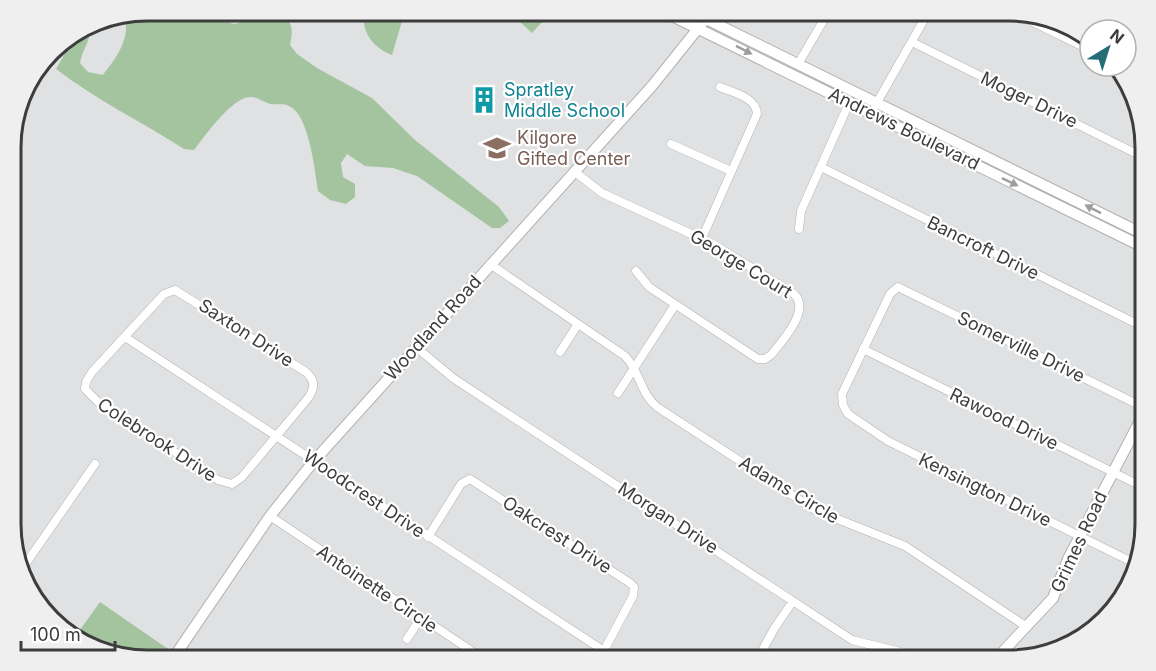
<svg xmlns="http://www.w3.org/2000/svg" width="1156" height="671" viewBox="0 0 1156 671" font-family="Inter,sans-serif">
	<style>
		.green { fill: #a3c49f }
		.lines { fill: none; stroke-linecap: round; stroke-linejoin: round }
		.street-casing { stroke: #b2b2b3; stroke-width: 9 }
		.secondary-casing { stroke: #b2b2b3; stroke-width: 12 }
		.street { stroke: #fff; stroke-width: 8 }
		.secondary { stroke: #fff; stroke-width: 10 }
		.oneway { fill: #9e9e9e }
		.labels { text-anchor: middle; stroke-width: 4.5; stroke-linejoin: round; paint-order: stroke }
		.culture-label { font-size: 18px; fill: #0d838f; stroke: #fff; text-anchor: start }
		.street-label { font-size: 18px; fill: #3d3d3d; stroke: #fff }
		.education-label { font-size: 18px; fill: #785e54; stroke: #fff; text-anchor: start }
		.rim { fill: none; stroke: #3d3d3d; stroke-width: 3 }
	</style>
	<rect width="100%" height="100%" fill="#e0e1e2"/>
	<path class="green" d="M147,11h46l41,13 44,-10c16,8 15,14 12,31l7,9 20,14 55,30 43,42 84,67 10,14 -9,7h-8l-75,-52 -24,-8 -28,-2 -18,-12 -6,9 2,14 12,7v13l-9,7 -16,-4 -12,-9c-3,-20 -9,-77 -29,-85 -5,-3 -12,-1 -18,-2 -7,-1 -14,-8 -21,-7 -19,1 -45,39 -56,53l-10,-1c-42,-27 -89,-50 -128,-80l21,-37 8,-5 5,4c0,10 -8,20 -10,32l8,9 15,3c11,-14 24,-31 23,-50l-5,-4 -13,-3z
		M365,11h23l10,3 4,7 -10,34c-19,-7 -32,-24 -27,-44z
		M508,11h44l-20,22z
		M100,602l68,47 -8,11h-14l-68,-18 -4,-4z"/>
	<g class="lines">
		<defs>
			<path id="street" d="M1010,11l80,39
				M912,42l233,116
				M798,64l31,-53
				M875,106l54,-95
				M671,144l60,27
				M821,167l324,161
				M575,172l27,21 111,51 81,50c17,16 -11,46 -23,61l-6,4h-7l-109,-72 -13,-16
				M799,229l2,-18 49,-110
				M702,238l55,-124c-1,-17 -23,-21 -37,-27
				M490,264l135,92c15,15 15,37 32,51l158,103 90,36 122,81
				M175,290l131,82c9,8 9,15 3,25l-67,80 -10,7 -14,-4 -120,-78 -13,-13 1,-7 6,-10 72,-78z
				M125,337l479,314
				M416,347l37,31 399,262 81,20
				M863,349l282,139
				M560,352l18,-28
				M618,393l57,-88
				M270,516l215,144
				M428,537l33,-53 9,-5 160,104 4,4 -1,9 -34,64
				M1136,564l-248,-123 -40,-27 -5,-9 -1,-11 48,-100 8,-7 247,121
				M22,569l73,-105
				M407,639l13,-20
				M757,660l17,-31 19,-28"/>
			<path id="secondary" d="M662,11l483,237
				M690,11l455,224
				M172,660l98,-144 44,-55 338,-375 60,-75
				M995,660l58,-62 15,-39 77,-148"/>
		</defs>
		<use href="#street" class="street-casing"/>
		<use href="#secondary" class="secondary-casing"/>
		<use href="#street" class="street"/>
		<use href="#secondary" class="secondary"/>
	</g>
	<defs><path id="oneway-solid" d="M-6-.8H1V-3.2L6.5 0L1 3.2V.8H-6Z" transform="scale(1.5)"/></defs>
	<g class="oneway">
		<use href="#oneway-solid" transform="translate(744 50) rotate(27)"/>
		<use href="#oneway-solid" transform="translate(1010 182) rotate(26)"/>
		<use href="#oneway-solid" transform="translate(1093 209) rotate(-153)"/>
	</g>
	<defs>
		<symbol id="building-bare" viewBox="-9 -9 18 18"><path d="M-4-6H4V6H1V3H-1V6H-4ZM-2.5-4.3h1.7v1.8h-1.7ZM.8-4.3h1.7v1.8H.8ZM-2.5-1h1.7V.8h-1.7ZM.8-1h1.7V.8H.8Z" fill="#0f9aa8" stroke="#fff" stroke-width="2.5" paint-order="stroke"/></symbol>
		<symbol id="school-bare" viewBox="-9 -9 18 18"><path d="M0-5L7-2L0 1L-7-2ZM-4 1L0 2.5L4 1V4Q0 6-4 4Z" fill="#8d6e63" stroke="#fff" stroke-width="2.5" paint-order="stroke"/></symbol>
	</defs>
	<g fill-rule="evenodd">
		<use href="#building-bare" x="465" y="81" width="38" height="38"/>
		<use href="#school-bare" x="478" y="129" width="38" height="38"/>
	</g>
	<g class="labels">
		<g class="culture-label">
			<text x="504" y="96">Spratley<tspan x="504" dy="21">Middle School</tspan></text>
		</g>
		<g class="street-label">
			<text transform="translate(1029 100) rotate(26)" y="6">Moger Drive</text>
			<text transform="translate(904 129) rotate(26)" y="6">Andrews Boulevard</text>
			<text transform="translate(983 248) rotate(26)" y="6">Bancroft Drive</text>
			<text transform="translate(741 264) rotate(31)" y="6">George Court</text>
			<text transform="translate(433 328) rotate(-48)" y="6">Woodland Road</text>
			<text transform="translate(246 333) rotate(33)" y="6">Saxton Drive</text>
			<text transform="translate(1021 347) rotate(26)" y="6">Somerville Drive</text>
			<text transform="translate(1004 419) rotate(26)" y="6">Rawood Drive</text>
			<text transform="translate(157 440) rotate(33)" y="6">Colebrook Drive</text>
			<text transform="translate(789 490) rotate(31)" y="6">Adams Circle</text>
			<text transform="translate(985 490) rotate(26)" y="6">Kensington Drive</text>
			<text transform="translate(364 494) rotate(34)" y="6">Woodcrest Drive</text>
			<text transform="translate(668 518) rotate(33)" y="6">Morgan Drive</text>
			<text transform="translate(557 535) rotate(33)" y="6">Oakcrest Drive</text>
			<text transform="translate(1079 542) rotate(-65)" y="6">Grimes Road</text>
			<text transform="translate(377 589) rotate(34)" y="6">Antoinette Circle</text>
		</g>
		<g class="education-label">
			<text x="517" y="144">Kilgore<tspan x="517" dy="21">Gifted Center</tspan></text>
		</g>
	</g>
	<path d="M0 0H1156V671H0ZM147 21H1009A126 126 0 0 1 1135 147V524A126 126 0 0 1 1009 650H147A126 126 0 0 1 21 524V147A126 126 0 0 1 147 21Z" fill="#efefef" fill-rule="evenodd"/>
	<path class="rim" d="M147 21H1009A126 126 0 0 1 1135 147V524A126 126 0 0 1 1009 650H147A126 126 0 0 1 21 524V147A126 126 0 0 1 147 21Z"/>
	<g transform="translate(1108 48) rotate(38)"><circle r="28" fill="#ffffff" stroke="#b1b1b1" stroke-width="1.5"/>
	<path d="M0-4.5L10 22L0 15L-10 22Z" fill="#236d76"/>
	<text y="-9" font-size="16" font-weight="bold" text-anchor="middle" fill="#3d3d3d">N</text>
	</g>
	<path d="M21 641v9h94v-9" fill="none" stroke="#3d3d3d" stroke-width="3"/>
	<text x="30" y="641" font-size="18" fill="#3d3d3d" stroke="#ffffff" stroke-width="4.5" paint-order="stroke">100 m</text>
</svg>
